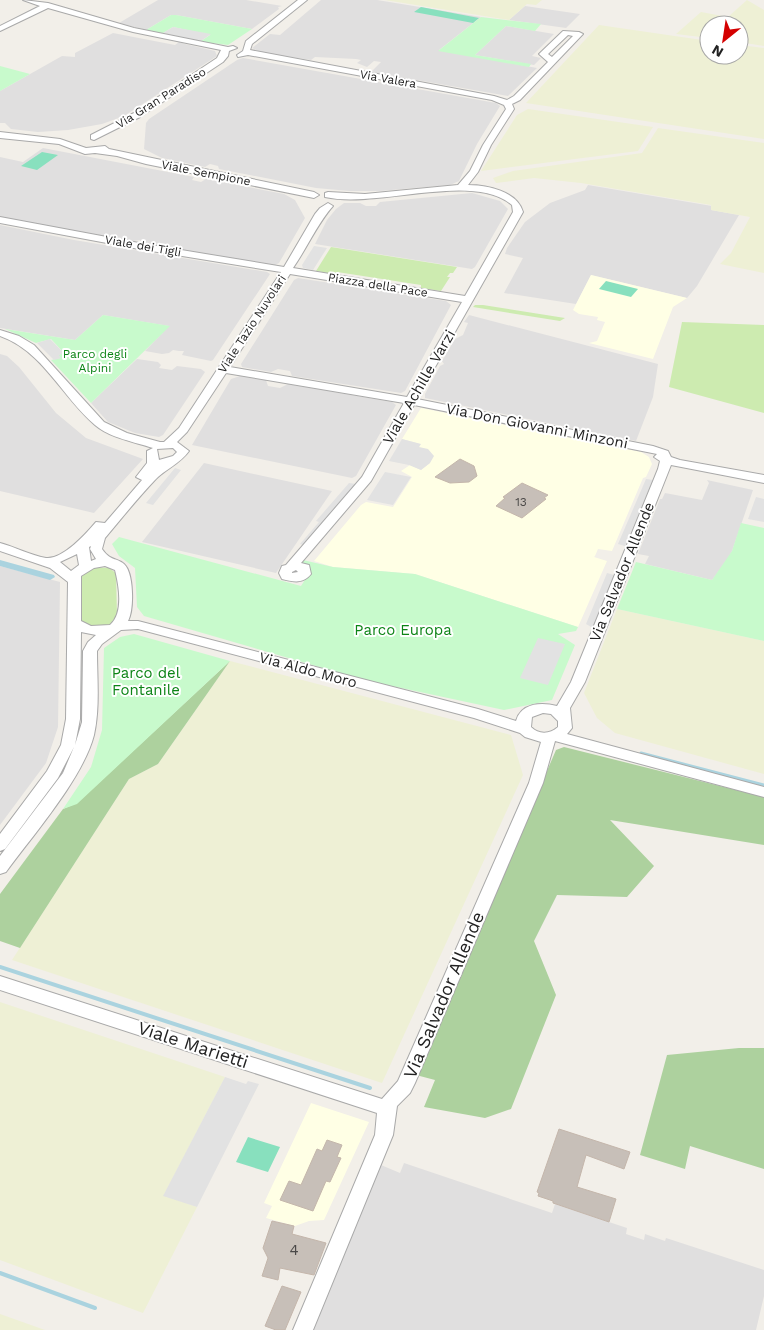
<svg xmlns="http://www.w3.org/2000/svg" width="764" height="1330" viewBox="0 0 764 1330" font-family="'Work Sans',sans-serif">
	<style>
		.residential { fill: #e0dfdf }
		.education { fill: #ffffe5 }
		.farmland { fill: #eef0d5 }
		.grass { fill: #cdebb0 }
		.forest { fill: #add19e }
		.park { fill: #c8facc }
		.pitch { fill: #88e0be }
		.parking { fill: #e2e2e2 }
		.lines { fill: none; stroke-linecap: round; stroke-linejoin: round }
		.stream-far1 { stroke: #aad3df; stroke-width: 3 }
		.stream { stroke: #aad3df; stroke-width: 4 }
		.canal { fill: #aad3df; fill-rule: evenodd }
		.building { fill: #c7bfb8; stroke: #c4b6ab }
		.street-casing { stroke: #a9a9a9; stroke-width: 2 }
		.street { fill: #fff; fill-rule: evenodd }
		.labels { text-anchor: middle; stroke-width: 4; stroke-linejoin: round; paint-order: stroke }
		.far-street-label { font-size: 12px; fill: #222; stroke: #fff }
		.far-park-label { font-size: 12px; fill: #0c8416; stroke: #fff }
		.number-label { font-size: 12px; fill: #4b4948 }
		.street-label { font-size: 15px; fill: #222; stroke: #fff }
		.park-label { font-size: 15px; fill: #0c8416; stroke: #fff }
		.near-number-label { font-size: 15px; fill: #4b4948 }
		.near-street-label { font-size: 18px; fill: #222; stroke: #fff }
	</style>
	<rect width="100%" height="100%" fill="#f2efe9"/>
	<path class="residential" d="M158,0h88l36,6 -4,1 1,2 -27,20 -76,-14h-5l-25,15 -27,-7z
		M321,0h56l104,17 -42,33 98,18 -29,28 -137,-24 10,-10 -7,-1 -7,6 -10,-4 4,-3 -5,-1 -41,-2 -4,3 -49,-7 -10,-5 18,-14 10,1z
		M525,6l55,8 -14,14 -57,-8z
		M506,26l48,8 -22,22 9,2 -7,7 -59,-10z
		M113,33l62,12 4,-3 6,2 30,7 2,5 -93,60 -22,8 -34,6 -30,2 -27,-3 -6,-6h-5v-32l62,-35 13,1v-4z
		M243,58l253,45 4,3 -23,38 -18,37 -9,4 -70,6h-31l-33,-3 -97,-19 -1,-3 -8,-2 -5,3 -43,-9 -18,-9 2,-26 3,-4 88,-59z
		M43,148l151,29 -2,3 9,2 5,-3 78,15 11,6 10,18 -26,45 -4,2 -134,-22 -1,-3 -8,1 -132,-24v-60l23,5z
		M588,185l124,21 -1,4 28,5 -42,71 -10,12 -96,-23 -15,29 -72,-11 19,-35 -18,-4 2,-6 18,-26 25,-19 35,-13z
		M472,193l28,8 8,8 -33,58 -3,2 -157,-25 12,-24 9,-11 8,-6h16l6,3h10l4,-4z
		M0,225l74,15 193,32 3,2 -57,86 -2,1 -29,-6 2,-4h-5l-6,-1 -4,3 -7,1 -17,-3 24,-25 -66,-11 -28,25 -75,-12z
		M298,278l148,23 5,4 -46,86 -4,2 -109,-17 -2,-5 -12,-2 -7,3 -29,-5 -1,-3 53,-84z
		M469,315l189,49 -5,33 -17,44 -211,-43v-4l15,-28 4,-2 -2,-3 13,-22 8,-4 5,-12 -4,-1z
		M0,354l7,2 12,11 37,46 30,25 57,21 -49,54 -94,-22z
		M137,359l21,3 3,3 -2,3 13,2 5,-4 24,3 4,3 -42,63 -4,2 -24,-4 -27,-11 -17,-19z
		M240,376l26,4 2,6 12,2 8,-4 104,18 4,3 -40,71 -4,2 -160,-33 39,-66z
		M204,463l128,28 -56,82 -134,-31z
		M707,480l46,10 -21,61 -5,10 -15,19 -67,-16 4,-8 -11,-2 22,-55h2l3,-6 37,7 7,-17z
		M0,566l60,16 -2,145 -12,36 -46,62z
		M404,1163l148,50 3,-9 72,24 -1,6 18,6 1,-6 20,7 1,-3 98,32v26l-8,34h-443l68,-165 19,8z"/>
	<path class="education" d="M591,275l96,23 -14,9 -20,52 -64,-16 8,-2 8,-19 -8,-2 1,-3 -19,-3 -6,-4z
		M421,408l220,44 8,5 3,7 -6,13 -3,1 -31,73 -14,-2 -3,7 -1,1 13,4 -29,66 -163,-53 -82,-7 -19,-6 47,-56 5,-3 27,5 19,-30 -11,-6 9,-6 11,5 9,-7 -11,-16 1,-3 -18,-5z
		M311,1103l58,19 -45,98 -15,1 -14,5 -29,-8 6,-12 -8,-3z"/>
	<path class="farmland" d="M385,0h157l-6,5 -9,-1 -18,16z
		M747,0l17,10v36l-25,-4v-17h-30v13l-33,-4 25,-22 27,5z
		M599,25l110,16v14h30v-10l25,3v91l-238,-36z
		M528,109l125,18 -15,24 -157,20 36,-56z
		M658,128l106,15v130l-44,-9 11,-11 19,-36 -39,-7v-5l-130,-22 -47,-5 -38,5 -3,-5 20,-7 129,-18z
		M617,609l147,32v133l-149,-41 -18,-15 -13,-25z
		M230,661l281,74 12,40 -141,308 -370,-123 117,-181 29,-15z
		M0,1002l225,75 -61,118 33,12 -54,106 -143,-53z
		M0,1314l45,16h-45z"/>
	<path class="grass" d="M331,247l126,20 -4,6h-3l-3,4h3l-9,14 -20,-3v-3l-84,-13 -3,2 -18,-3z
		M475,305h8l82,13 -5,3 -87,-14z
		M682,322l82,3v88l-95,-26z
		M95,567l14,1 7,5 1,43 -9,10 -16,2 -11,-7v-45z"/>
	<path class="forest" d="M230,661l-72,103 -29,15 -109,169 -20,-7v-47l63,-85 14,-6z
		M564,747l200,50v48l-154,-25 44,46 -27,31 -70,-2 -23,46 22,54 -45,114 -26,9 -61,-11 11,-27 -19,-5 140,-325z
		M739,1048h25v121l-74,-23 -5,23 -45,-14 27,-100z"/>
	<path class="park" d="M171,15h5l76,14 -24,16 -33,-4h6l9,-6 -37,-8 -10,6 -17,-3z
		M481,17l60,7 -6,7 -29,-5 -31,29 56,9 -2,3 -91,-16z
		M0,66l30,8 -30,17z
		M103,315l67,11 -79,77 -40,-43 9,-2 -2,-3 6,-2 -13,-14 -15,4 -31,-14 70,11z
		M741,523l23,5v113l-147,-32 19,-47 76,18 20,-29z
		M119,537l182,49 10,-16 -11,-7 3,-3 30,7 82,7 163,53 -2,4 -18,3 17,11 -23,55 -48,10 -140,-30 -220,-64 -7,-9 -2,-39 -16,-12 -7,-12z
		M134,634l96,27 -153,143 -14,5 28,-42 11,-37 2,-82 16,-11z"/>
	<path class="pitch" d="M421,7l58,11 -6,5 -59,-11z
		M42,152l16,3 -21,15 -16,-4z
		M606,281l32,8 -7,8 -32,-8z
		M248,1137l32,10 -12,25 -32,-10z"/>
	<path class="parking" d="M173,27l38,7 -10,7 -38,-8z
		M314,246l13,2 -14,22 -10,-2 -1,-3z
		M50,339l14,14 -5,2 2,3 -7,2 -17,-17z
		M402,439l19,5 -2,3 9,2 6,7 -4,7 -9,7 -12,-5 -20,-4z
		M175,468l6,2 -28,35 -7,-2z
		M385,472l26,5 -18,28 -26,-5z
		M646,479l7,1 -28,66 -7,-2z
		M349,483l7,1 -53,61 -3,-1 19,-22 -3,-1z
		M756,497l8,2v23l-16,-3z
		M607,573l7,2 -21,53 -7,-4z
		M538,638l27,6 -17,41 -28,-7z
		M225,1077l21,7 2,-3 11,3 -62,123 -34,-11z"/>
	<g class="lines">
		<path class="stream-far1" d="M641,753l123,32"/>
		<path class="stream" d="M0,967l370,121
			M0,1273l95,35"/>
		<path class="canal" d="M0,560l54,15 1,2 -5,3 -50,-14z"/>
	</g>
	<path class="building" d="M460,459l14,7 3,10 -8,6 -19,1 -15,-6z
		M522,483l26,12 -4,3 2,1 -24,19 -26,-12 9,-8 -2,-1z
		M559,1129l71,23 -6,17 -38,-14 -9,32 39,12 -7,23 -56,-19v-2l-15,-5 1,-3 -2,-1z
		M327,1140l15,5 -5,12 4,1 -11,24 -4,-1 -13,30 -33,-11 9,-19 12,4 16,-36 5,2z
		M272,1221l22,5 -2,8 34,9 -12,32 -34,-7 -2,12 -16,-4 6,-18 -5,-10z
		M282,1286l19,6 -16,38h-9l-11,-4z"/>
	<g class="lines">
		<defs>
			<path id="street" d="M23,0l25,3 86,25 94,19 5,-1 4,2 -8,3 -1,5 -5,6 -83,55 -46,23 -3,-1v-4l43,-22 83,-55 4,-8 -88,-18 -85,-24 -48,23v-5l40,-20z
				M298,0h9l-55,44 -2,6 244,46 13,4 7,-4 34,-34 -9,-8 24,-23 16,1 4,2 -63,66 -8,4 2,5 -23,36 -13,27 -10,13c19,0 49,6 55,27l-106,187 236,47 15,5 3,6 9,3 84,15v8l-93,-18 -86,217 -15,26 2,20 -5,6 197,53v10l-209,-56 -12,42 -128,300 -5,10 -13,13 -4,29 -80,195h-20l82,-195 2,-22 -377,-123v-14l382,123 16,-18 131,-298 12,-41 -16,-5 -5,-4 -46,-15 -336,-89 -17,1 -19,14 -5,7c0,27 3,57 -3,84 -11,43 -61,100 -88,137l-6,2v-18l63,-83 11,-26 -16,31 -53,71 -5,2v-17l47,-63 14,-26 5,-26 2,-137 -18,-14 -50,-17v-8c15,4 30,12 46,15 16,2 40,-24 50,-36l9,1 37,-43 -6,-3 11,-14v-12l6,-3c-18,-6 -43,-10 -58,-23 -33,-28 -52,-74 -95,-89v-6l19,6 15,9 70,77 23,11 33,9h4l15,-14 102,-156 -142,-23 -139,-26v-6l139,26 145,24 31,-53 5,-6 8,-5 5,3c-16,18 -26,42 -40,62l172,28 48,-84 -1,-7c-40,-34 -134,4 -187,-8v-4l3,-1 37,2 93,-9 12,-14 13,-26 23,-36 -2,-4 -12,-5 -244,-45 -10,2 -1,-2 6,-4 3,-10zM568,35l5,1 -21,21 -4,-3zM290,274l172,28 -55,95 -177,-30zM226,373l178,30 -42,74 -76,88 -4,1 -3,7 3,6c12,3 21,5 29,-5l-2,-9 -8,-2 70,-82 43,-76 243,49 -3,3 6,4 -2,8 -87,213 -14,24c-16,-4 -36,-3 -41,15l-38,-12 -340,-88h-10c6,-11 6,-48 -4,-57 -8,-7 -13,-2 -22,-15l3,-11c16,-19 32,-39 49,-57 11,-12 26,-17 35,-30l-12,-9 10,-10zM173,448l4,4 -4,4 -14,4 -2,-11zM91,546l-1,3 6,10 -5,2 -2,-14zM77,554l2,11 -8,6 -11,-9zM105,566l10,4c4,16 9,43 -5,55l-19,1 -10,-5v-45l13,-8zM296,570l2,2 -6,1v-1zM81,632l15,3 -8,7 -5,9 -1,71 -7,23 5,-26zM543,713l8,1 7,7v6c-8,7 -19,8 -27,0l1,-10z
				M0,132l60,7 26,9 19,-2 4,3 205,43 5,3 -5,3 -168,-34 -29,-8 -22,-3 -10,1 -26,-10 -59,-6z"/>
		</defs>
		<use href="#street" class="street-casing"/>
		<use href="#street" class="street"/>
	</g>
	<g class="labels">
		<g class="far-street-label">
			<text transform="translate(388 79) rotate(10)" y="4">Via Valera</text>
			<text transform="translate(161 98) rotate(-32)" y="4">Via Gran Paradiso</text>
			<text transform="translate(206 173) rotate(11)" y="4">Viale Sempione</text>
			<text transform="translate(143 246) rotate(10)" y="4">Viale dei Tigli</text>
			<text transform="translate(378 285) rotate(9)" y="4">Piazza della Pace</text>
			<text transform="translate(252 324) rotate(-57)" y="4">Viale Tazio Nuvolari</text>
		</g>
		<g class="far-park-label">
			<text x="95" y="358">Parco degli<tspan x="95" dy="14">Alpini</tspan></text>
		</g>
		<g class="number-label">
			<text x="521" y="506">13</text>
		</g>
		<g class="street-label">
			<text transform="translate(419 387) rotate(-60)" y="5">Viale Achille Varzi</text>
			<text transform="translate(537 426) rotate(11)" y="5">Via Don Giovanni Minzoni</text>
			<text transform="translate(622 572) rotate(-68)" y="5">Via Salvador Allende</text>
			<text transform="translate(308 670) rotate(15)" y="5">Via Aldo Moro</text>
		</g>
		<g class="park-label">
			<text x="403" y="635">Parco Europa</text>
			<text x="146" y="678">Parco del<tspan x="146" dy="17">Fontanile</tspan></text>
		</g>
		<g class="near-number-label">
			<text x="294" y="1255">4</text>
		</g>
		<g class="near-street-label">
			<text transform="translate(444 995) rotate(-67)" y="6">Via Salvador Allende</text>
			<text transform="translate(193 1045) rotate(18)" y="6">Viale Marietti</text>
		</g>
	</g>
	<g transform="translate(724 40) rotate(210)"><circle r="24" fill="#ffffff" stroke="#a7a7a7"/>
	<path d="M0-4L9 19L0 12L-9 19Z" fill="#d40000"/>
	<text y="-8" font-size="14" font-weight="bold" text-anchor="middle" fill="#222222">N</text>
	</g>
</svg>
